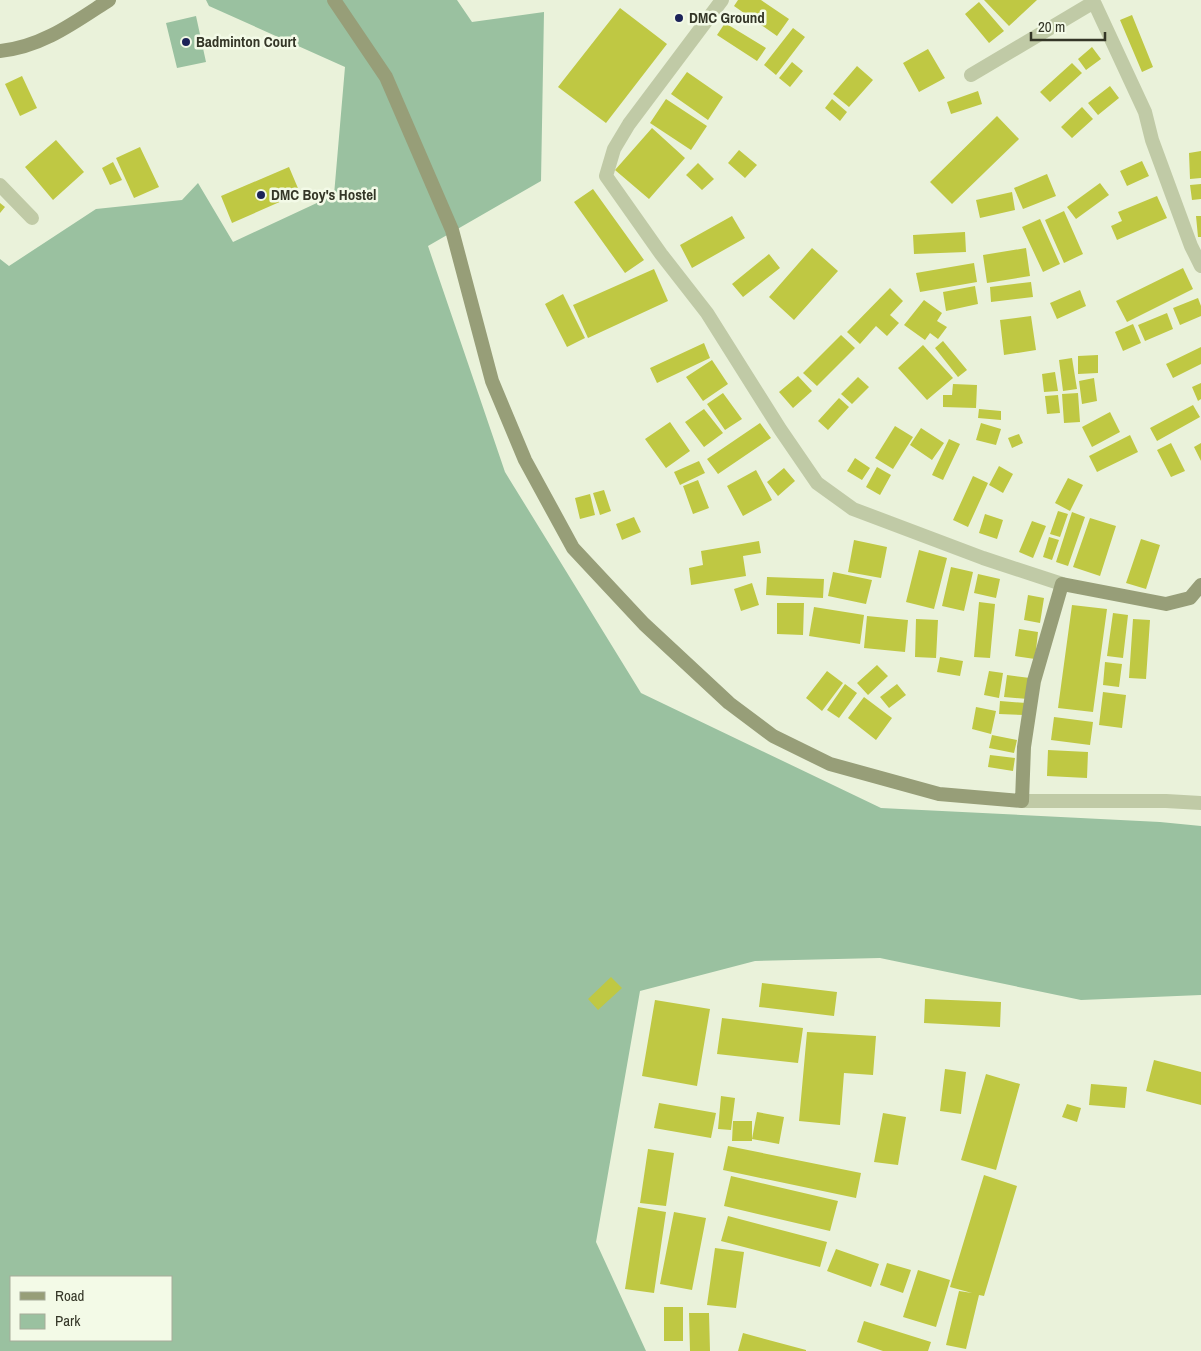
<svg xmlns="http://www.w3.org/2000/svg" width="1201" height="1351" viewBox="0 0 1201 1351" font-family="'Archivo Narrow',sans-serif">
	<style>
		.green { fill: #9ac1a0; fill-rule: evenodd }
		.building { fill: #bfc843 }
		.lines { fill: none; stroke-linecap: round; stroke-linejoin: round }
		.service { stroke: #c0caa6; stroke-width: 14 }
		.minor { stroke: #c0caa6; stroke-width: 14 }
		.secondary { stroke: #979e78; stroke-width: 14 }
		.poi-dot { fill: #1c2358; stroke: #f3fae7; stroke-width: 2 }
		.labels { text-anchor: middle; stroke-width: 5; stroke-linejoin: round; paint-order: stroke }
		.poi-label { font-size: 15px; font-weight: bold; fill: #343627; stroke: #f3fae7; text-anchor: start }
	</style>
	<rect width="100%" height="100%" fill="#eaf2da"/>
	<path class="green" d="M206,0h251l15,22 72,-10 -3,169 -113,65 77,226 136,221 240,115 279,14 41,4v169l-120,5 -201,-42 -125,3 -115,30 -44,251 50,109h-646v-1092l9,7 87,-57 86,-9 16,-17 35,59 101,-47 11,-128 -136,-61zM11,1277h160v63h-160z
		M196,16l10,46 -29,6 -11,-45z"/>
	<path class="building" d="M738,0h23l28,19 -12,17 -43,-30z
		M984,0h53l-28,26z
		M979,2l25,29 -15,12 -24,-29z
		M620,8l47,36 -61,79 -48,-36z
		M1132,15l21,52 -11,5 -22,-52z
		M725,23l41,25 -9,13 -40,-26z
		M793,28l12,9 -29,38 -12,-10z
		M1092,47l9,12 -15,11 -8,-11z
		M928,49l17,29 -26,14 -16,-29z
		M792,62l11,9 -13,16 -11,-9z
		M1072,63l10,10 -32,29 -10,-10z
		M857,66l16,14 -24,27 -16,-13z
		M687,72l36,25 -15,23 -37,-26z
		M22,76l15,32 -17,8 -15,-32z
		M1110,86l9,12 -21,17 -10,-12z
		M978,91l4,13 -31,10 -4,-12z
		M666,99l41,27 -16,24 -41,-27z
		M832,99l15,13 -7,9 -15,-13z
		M1082,107l11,12 -21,19 -11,-11z
		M997,116l22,23 -67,65 -22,-22z
		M652,128l33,30 -36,41 -34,-29z
		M56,140l28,32 -31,28 -28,-33z
		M140,147l19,40 -25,11 -18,-40z
		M739,150l18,15 -12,13 -17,-15z
		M1201,151v27l-11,1 -1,-26z
		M1142,161l7,15 -22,10 -7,-15z
		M113,162l9,18 -12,5 -8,-17z
		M698,163l16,16 -12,11 -16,-15z
		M289,167l11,26 -68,30 -11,-27z
		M1047,174l9,22 -33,13 -9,-21z
		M1100,183l9,12 -33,24 -9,-12z
		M1201,184v15l-9,1 -2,-15z
		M593,189l51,71 -19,13 -51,-71z
		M1012,192l3,18 -35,8 -4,-18z
		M1157,196l10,22 -50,22 -6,-14 11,-5 -4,-9z
		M0,203l5,4 -5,6z
		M1064,211l19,43 -19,9 -19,-43z
		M732,216l13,22 -53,30 -12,-23z
		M1196,216h5v21h-3z
		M1040,219l20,45 -17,8 -21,-45z
		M965,232l1,20 -52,2 -1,-19z
		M812,248l26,23 -44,49 -25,-23z
		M1026,248l4,28 -43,7 -4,-28z
		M769,254l11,14 -37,29 -11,-13z
		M974,263l3,19 -57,10 -4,-19z
		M1183,268l10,21 -66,33 -11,-21z
		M654,269l14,32 -80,37 -15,-33z
		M1031,282l2,15 -42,5 -1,-15z
		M975,286l3,18 -32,7 -3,-19z
		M890,288l13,13 -13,14 9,8 -12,13 -11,-10 -16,18 -13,-12z
		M1080,290l6,16 -29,13 -7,-16z
		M563,294l22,44 -18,9 -22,-43z
		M1198,298l3,8v10l-21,9 -7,-17z
		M924,300l18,13 -5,8 10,6 -9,12 -8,-6 -5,7 -21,-15z
		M1167,313l6,16 -28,12 -7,-16z
		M1031,316l5,34 -32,5 -4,-35z
		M1133,324l8,19 -18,8 -8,-19z
		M841,335l14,13 -38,38 -14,-13z
		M943,341l24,29 -9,7 -23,-29z
		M704,343l6,15 -53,25 -7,-15z
		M923,345l30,33 -26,22 -29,-32z
		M1201,347v17l-28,14 -7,-14z
		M1098,355v18l-20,1v-18z
		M1072,358l5,31 -14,2 -4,-31z
		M712,360l16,24 -25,17 -17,-24z
		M1055,372l3,19 -14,1 -2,-18z
		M798,376l14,15 -19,17 -14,-16z
		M858,377l11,10 -17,17 -11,-10z
		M1094,378l3,23 -15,3 -3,-23z
		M1201,383v16l-3,2 -6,-14z
		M953,384l24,1 -1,23 -33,-1v-12h9z
		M723,393l19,26 -17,11 -18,-26z
		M1078,393l2,29 -16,1 -2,-29z
		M1058,395l2,18 -13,1 -2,-18z
		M839,398l10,9 -21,23 -10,-9z
		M1193,405l7,12 -43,24 -7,-13z
		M704,409l19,24 -19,14 -19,-25z
		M979,409l22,2v9l-23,-2z
		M1110,412l10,20 -28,15 -10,-20z
		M670,422l20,29 -24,17 -21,-29z
		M760,423l11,15 -53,36 -11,-15z
		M981,423l20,6 -5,16 -20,-5z
		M895,426l18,11 -20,32 -18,-11z
		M921,428l23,15 -12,17 -22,-15z
		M1019,434l4,9 -11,5 -4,-10z
		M1130,435l8,17 -41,20 -8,-16z
		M949,439l11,5 -17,36 -11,-5z
		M1171,443l14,28 -14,6 -14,-27z
		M1201,443v18l-7,-14z
		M855,458l15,10 -8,12 -15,-9z
		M699,461l6,12 -25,12 -6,-13z
		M999,466l14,8 -10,19 -14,-8z
		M877,467l14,8 -11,20 -14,-8z
		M784,468l11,13 -17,15 -11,-14z
		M756,470l16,30 -29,16 -16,-30z
		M973,476l15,7 -20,44 -15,-7z
		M1068,478l15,7 -13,26 -15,-8z
		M698,480l11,28 -16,6 -10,-28z
		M604,490l7,21 -11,4 -7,-22z
		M590,494l5,21 -15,4 -5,-21z
		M1058,511l10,3 -8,23 -10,-3z
		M1072,512l13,5 -17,49 -12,-4z
		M985,514l18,6 -6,19 -18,-6z
		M634,517l7,15 -19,8 -6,-16z
		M1090,518l26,8 -16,50 -27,-9z
		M1032,521l14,5 -13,32 -14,-6z
		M1049,537l10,3 -7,20 -9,-3z
		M1141,539l19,6 -14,44 -20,-6z
		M854,540l33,7 -6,31 -33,-6z
		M759,541l2,12 -18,3 3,20 -55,9 -2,-17 14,-3 -2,-14z
		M919,550l28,8 -13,51 -28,-7z
		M951,567l22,5 -9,39 -22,-5z
		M833,572l39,8 -6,24 -38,-8z
		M978,574l22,5 -4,19 -22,-5z
		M767,577l57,2 -1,19 -57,-3z
		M752,583l7,22 -18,6 -7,-22z
		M1028,595l16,3 -4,25 -16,-3z
		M979,602l16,2 -5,54 -16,-1z
		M777,603h27l-1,32 -26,-1z
		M1072,605l35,4 -14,103 -35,-4z
		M814,607l50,8 -4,29 -51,-8z
		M1113,613l15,2 -5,43 -16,-2z
		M867,616l41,4 -3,32 -41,-4z
		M916,619l22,1 -2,38 -21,-1z
		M1133,619l17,1 -4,59 -17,-1z
		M1019,629l19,3 -3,27 -20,-3z
		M940,657l23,4 -3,15 -23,-4z
		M1105,662l17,2 -3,23 -16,-2z
		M877,665l11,11 -20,19 -11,-12z
		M827,671l16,12 -21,28 -16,-13z
		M989,671l14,2 -4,25 -15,-3z
		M1007,675l23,3 -2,21 -24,-2z
		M845,684l12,9 -18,25 -12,-8z
		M897,684l9,11 -17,13 -9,-11z
		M1103,692l23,3 -4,33 -23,-3z
		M864,697l28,21 -16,22 -28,-22z
		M1000,701l26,2 -1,12 -26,-1z
		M976,707l20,4 -5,23 -19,-5z
		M1054,717l39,5 -3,23 -39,-5z
		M992,735l25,5 -3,13 -25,-5z
		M1048,750l40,2 -1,26 -40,-2z
		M990,755l25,3 -2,13 -25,-4z
		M611,977l11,11 -24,22 -10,-11z
		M762,983l75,9 -3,24 -75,-9z
		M925,999l76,3 -1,25 -76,-4z
		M655,1000l55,9 -13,77 -55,-10z
		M722,1018l81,10 -5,35 -81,-9z
		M807,1032l69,4 -3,39 -29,-2 -4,52 -41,-4z
		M1154,1060l47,12v33l-55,-14z
		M945,1069l21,3 -5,42 -21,-3z
		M986,1074l34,10 -24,86 -35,-10z
		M1091,1084l36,3 -2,21 -36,-3z
		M721,1096l14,2 -4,32 -13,-1z
		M659,1103l57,10 -5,25 -57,-10z
		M1067,1104l14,4 -4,14 -15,-5z
		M757,1112l27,5 -5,27 -27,-5z
		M883,1113l23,4 -8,48 -24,-3z
		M733,1121h19v20h-20z
		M728,1146l133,27 -5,25 -133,-28z
		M648,1149l26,4 -8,53 -26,-3z
		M984,1175l33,11 -33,110 -5,-1 -13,54 -20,-4 13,-54 13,2 -22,-6z
		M731,1176l107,25 -8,30 -106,-25z
		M638,1207l28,5 -12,81 -29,-4z
		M674,1212l32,6 -14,72 -32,-6z
		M728,1216l99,26 -7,25 -99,-26z
		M715,1248l29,4 -8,56 -29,-3z
		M836,1249l43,15 -8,23 -44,-16z
		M887,1263l24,7 -8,23 -23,-8z
		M918,1270l32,10 -14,47 -33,-10z
		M664,1307h19v34h-19z
		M689,1313h20l1,38h-20z
		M864,1321l67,21 -3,9h-45l-26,-9z
		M743,1333l63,17v1h-68z"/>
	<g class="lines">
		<path class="service" d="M0,185l32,33"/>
		<path class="minor" d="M722,0l-93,124 -15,25 -8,27 55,78 46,59 73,116 37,54 36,26 130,49 79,26
			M1093,0l52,112 7,28 39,106 10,20
			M971,75l123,-73
			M1022,801h144l35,2"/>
		<path class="secondary" d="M334,0l52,77 66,153 40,151 33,79 48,88 71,76 85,79 44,33 57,28 109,30 83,7 2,-54 10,-66 28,-97 104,20 24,-6 11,-13
			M0,51c42,-4 75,-29 109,-51"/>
	</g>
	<g class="poi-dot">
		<circle cx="679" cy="18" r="5"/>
		<circle cx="186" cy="42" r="5"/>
		<circle cx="261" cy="195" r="5"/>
	</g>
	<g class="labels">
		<g class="poi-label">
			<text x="689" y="23">DMC Ground</text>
			<text x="196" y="47">Badminton Court</text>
			<text x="271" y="200">DMC Boy's Hostel</text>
		</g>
	</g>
	<rect x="10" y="1276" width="162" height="65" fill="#f3fae7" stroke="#a7ac9a"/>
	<rect x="20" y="1292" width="25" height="8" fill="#979e78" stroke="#a7ac9a"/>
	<text x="55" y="1301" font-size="15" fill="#343627">Road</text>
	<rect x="20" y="1314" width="25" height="15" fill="#9ac1a0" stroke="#a7ac9a"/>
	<text x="55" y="1326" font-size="15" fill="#343627">Park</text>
	<path d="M1031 32v8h74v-8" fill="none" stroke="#343627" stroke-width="2.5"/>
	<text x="1038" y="32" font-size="15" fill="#343627" stroke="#f3fae7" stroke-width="4" paint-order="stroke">20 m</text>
</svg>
